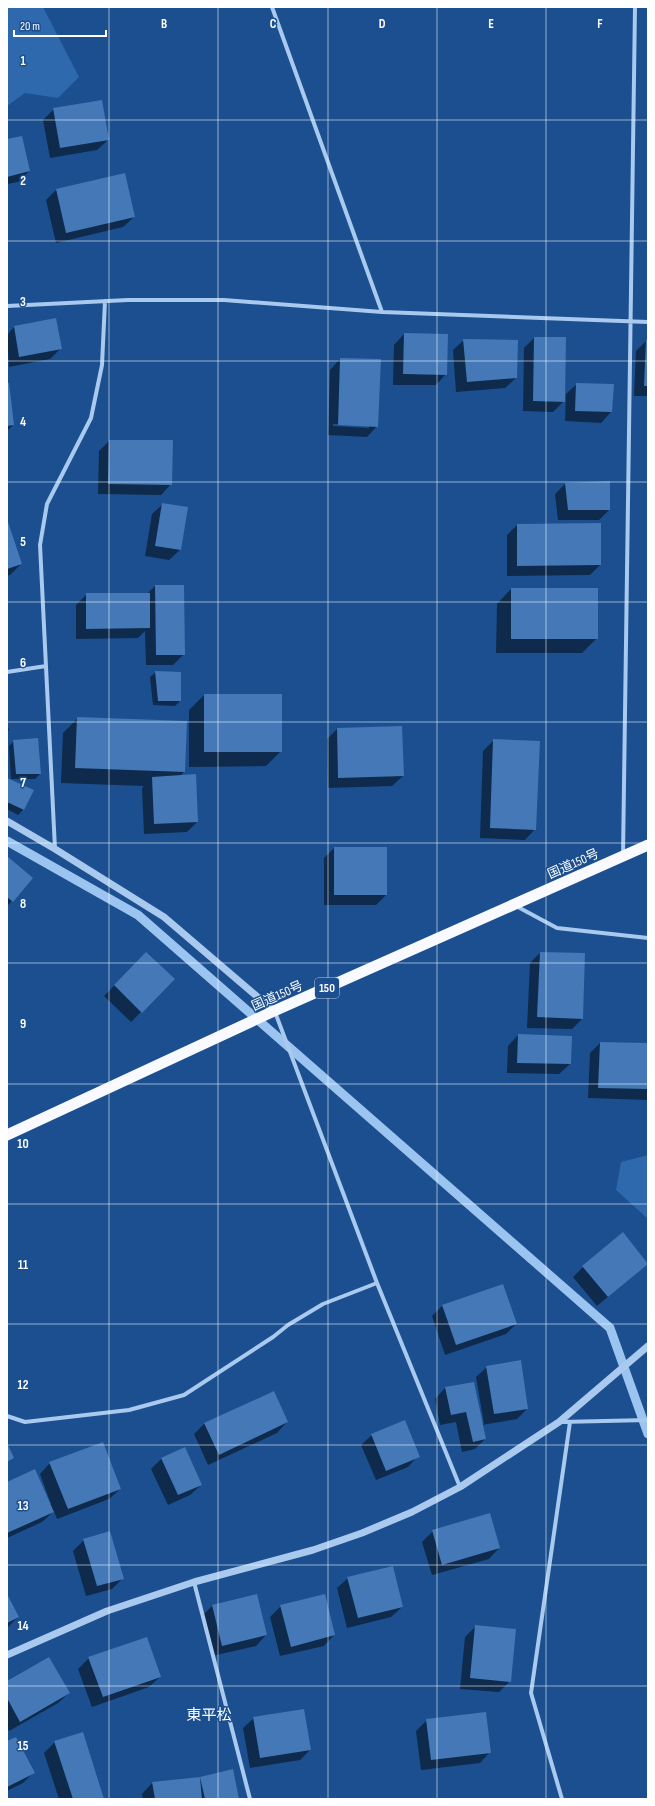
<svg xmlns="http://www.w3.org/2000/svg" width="655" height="1806" viewBox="0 0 655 1806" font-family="'Sofia Sans Condensed','Noto Sans JP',sans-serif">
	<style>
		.green { fill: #2e69ad }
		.shadow { fill: #0007; fill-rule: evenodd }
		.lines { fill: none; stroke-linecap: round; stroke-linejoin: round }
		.stream { stroke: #9cc4f0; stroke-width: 9 }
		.building { fill: #4478b7 }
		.minor { stroke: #a9c9ee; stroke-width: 4 }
		.tertiary { stroke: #a9c9ee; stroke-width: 7 }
		.trunk { stroke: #f8faff; stroke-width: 11 }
		.grid { fill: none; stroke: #fff; stroke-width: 1; stroke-opacity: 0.55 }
		.labels { text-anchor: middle; stroke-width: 3; stroke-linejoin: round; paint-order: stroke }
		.shield { fill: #1b4f8f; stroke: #bbcadd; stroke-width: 1 }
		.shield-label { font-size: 12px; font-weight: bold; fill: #fff }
		.street-label { font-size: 13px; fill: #fff; stroke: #1b4f8f }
		.quarter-label { font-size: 15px; fill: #fff; stroke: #1b4f8f }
		.grid-label { font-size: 13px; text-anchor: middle; font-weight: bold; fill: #fff; stroke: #1b4f8f; stroke-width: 3; stroke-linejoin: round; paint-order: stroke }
	</style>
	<rect width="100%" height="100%" fill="#1b4f8f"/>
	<path class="green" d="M7,7h36l36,70 -21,21 -33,-5 -18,13z
		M648,1155v64l-32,-29 5,-28z"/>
	<path class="shadow" d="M54,109l54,31 -11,10 -47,8 -7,-38z
		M7,140l22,31 -11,11 -11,2z
		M56,190l78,27 -11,10 -67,16 -10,-43z
		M14,327l46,22 -10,10 -41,8 -2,-32z
		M404,334l42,40 -10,11h-43l1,-40z
		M534,338l30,63 -11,11 -30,-1 1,-63z
		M464,340l52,38 -11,10 -49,4 -3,-42z
		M646,341h2v55h-14l2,-45z
		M340,359l37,67 -10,11 -39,-2 2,-65zM333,424l36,1v3l-36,-2z
		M7,384l6,41 -6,6z
		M577,384l36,1 -2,27 -10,11 -36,-2 1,-27z
		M109,441l62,43 -10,11 -63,-1 1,-43z
		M609,483v27l-10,10h-41l-3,-26 10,-10z
		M163,504l24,4 -7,42 -11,10 -24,-4 7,-42z
		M7,522l14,42 -11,11 -3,1z
		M517,525l83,40 -10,10 -83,1v-41z
		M155,586l29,68 -11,11h-27l-1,-34 -7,7 -62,1v-34l11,-11h60z
		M511,589l86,49 -15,15h-86l1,-49z
		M156,672l24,29 -5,5 -22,-1 -3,-28z
		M204,695l77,56 -15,15 -77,1v-57z
		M78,718l106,54 -4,4 17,46 -10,10 -43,2 -2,-46 2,-2 -83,-3 2,-50z
		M7,724l2,6 -2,2z
		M337,729l66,47 -11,10 -64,2 -1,-49z
		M494,740l41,89 -10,11 -45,-2 3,-87z
		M14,741l26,33 -5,5h-24l-2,-33z
		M7,779l17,30 -6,6 -11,-6z
		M334,848l52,47 -10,10h-52v-47z
		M7,858l5,43 -5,5z
		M146,953l28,26 -43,43 -27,-26z
		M540,953l42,66 -10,10 -45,-1 3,-65z
		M518,1035l52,29 -11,10 -52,-1 1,-27z
		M600,1043l48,1v56l-60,-2 2,-45z
		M647,1264l-50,42 -24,-29 10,-10z
		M442,1306l74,18 -10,10 -61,21 -13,-39z
		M487,1367l40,42 -10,10 -35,6 3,14 -10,10 -13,3 -6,-30 -16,3 -5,-26 10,-11 37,36h2l-8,-47z
		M273,1392l14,30 -10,11 -69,32 -14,-31 10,-10z
		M372,1435l46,21 -10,11 -32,13 -15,-35z
		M162,1458l39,27 -11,10 -22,10 -17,-36z
		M50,1463l70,26 -11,10 -52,20 -3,-8 -12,11 -35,16v-55l43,21h1l-11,-30z
		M433,1531l66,17 -10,11 -57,16 -10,-33z
		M84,1540l39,38 -11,11 -26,7 -13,-45z
		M348,1578l54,29 -11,10 -44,11 -10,-40z
		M7,1597l11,20 -11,11z
		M213,1605l53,30 -10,11 -44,10 -10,-40z
		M281,1606l53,29 -10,11 -44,10 -10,-39z
		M476,1626l34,55 -11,11 -39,-3 5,-52z
		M89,1658l71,19 -11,10 -57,20 -14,-38z
		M7,1682l62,11 -11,10 -49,28 -2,-4z
		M254,1718l56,32 -10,10 -50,8 -7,-40z
		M427,1720l63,32 -10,11 -59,7 -5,-39z
		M7,1742l27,30 -11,11 -16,8z
		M55,1742l48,57h-44l-15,-46z
		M232,1771l6,28h-95l-1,-5 10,-11 48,-5z"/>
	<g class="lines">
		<path class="stream" d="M7,841l131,74 472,413 38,106"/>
	</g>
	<path class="building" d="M102,100l7,40 -49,8 -7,-40z
		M22,136l8,35 -23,6v-38z
		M125,173l10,44 -69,16 -10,-44z
		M56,318l6,31 -43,8 -5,-31z
		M404,333l44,1 -1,41 -44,-1z
		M534,337h32l-1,65 -32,-1z
		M463,339l55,1 -1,38 -50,4z
		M646,340h2v46h-4z
		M340,358l41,1 -3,68 -40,-2z
		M7,383h2l5,42 -7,1z
		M576,383l38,1 -2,28 -37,-1z
		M109,440h64l-1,45 -64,-1z
		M610,481v29h-42l-3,-27z
		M162,503l26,4 -7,43 -26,-4z
		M7,519l15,45 -15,5z
		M601,523v42l-84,1v-42z
		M155,585h29l1,70h-29z
		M511,588h87v51h-87z
		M86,593h64v35l-64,1z
		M155,671l26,1v29h-23z
		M204,694h78v58h-78z
		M77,717l110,4 -2,51 -110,-4z
		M402,726l2,50 -66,2 -1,-50z
		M38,738l3,36h-25l-3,-34z
		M493,739l47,2 -4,89 -46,-2z
		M196,774l2,48 -44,2 -2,-47z
		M7,778l27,12 -10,20 -17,-8z
		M334,847h53v48h-53z
		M7,856l26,22 -20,24 -6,-5z
		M146,952l29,27 -33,34 -28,-28z
		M540,952l45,1 -2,66 -46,-2z
		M518,1034l54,2 -1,28 -54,-1z
		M600,1042l48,1v46l-50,-1z
		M623,1232l25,32 -40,33 -26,-31z
		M503,1284l14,40 -61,21 -14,-40z
		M521,1360l7,49 -34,5 -8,-48z
		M474,1382l12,57 -13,3 -7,-30 -15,3 -6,-28z
		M274,1391l14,31 -69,33 -15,-32z
		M405,1420l15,37 -34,14 -15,-37z
		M103,1442l18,47 -53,20 -19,-47z
		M7,1443l7,15 -7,4z
		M185,1447l17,38 -24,10 -17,-37z
		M35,1469l19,43 -47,21v-51z
		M490,1513l10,35 -58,17 -10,-35z
		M110,1531l14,48 -27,7 -14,-47z
		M393,1566l10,41 -45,11 -11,-41z
		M7,1594l12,23 -12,6z
		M257,1594l10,41 -45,11 -10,-41z
		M325,1594l10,41 -44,12 -11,-42z
		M475,1625l41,4 -5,53 -41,-4z
		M147,1637l14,40 -58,20 -15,-40z
		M49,1657l21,36 -50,29 -13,-24v-17z
		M304,1709l7,41 -51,8 -7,-41z
		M486,1712l5,41 -60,7 -5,-41z
		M83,1732l21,67h-31l-19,-58z
		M16,1737l19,36 -28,14v-46z
		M233,1769l6,30h-34l-5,-22 2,22h-47l-3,-17 48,-5z"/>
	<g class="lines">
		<path class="minor" d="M272,7l110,305
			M7,306l121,-6h96l158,12 266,10
			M7,672l39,-6
			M55,849l-15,-304 7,-41 44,-86 11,-53 3,-64
			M623,855l12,-848
			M516,906l41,22 91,10
			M275,1012l102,271 83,204
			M7,1416l18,6 104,-12 55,-15 89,-58 15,-12 35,-21 54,-21
			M560,1422l88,-2
			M194,1582l56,217
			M562,1799l-31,-106 39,-271"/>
		<path class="tertiary" d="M7,821l48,28 109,68 110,94
			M7,1655l100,-44 87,-29 119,-32 49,-17 50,-21 48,-25 99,-65 89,-76"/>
		<path class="trunk" d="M7,1135l267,-124 374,-166"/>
	</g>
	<path class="grid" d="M109,7v1792M218,7v1792M328,7v1792M437,7v1792M546,7v1792M7,120h641M7,241h641M7,361h641M7,482h641M7,602h641M7,722h641M7,843h641M7,963h641M7,1084h641M7,1204h641M7,1324h641M7,1445h641M7,1565h641M7,1686h641"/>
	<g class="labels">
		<rect class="shield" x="315" y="978" width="24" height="20" rx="3"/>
		<g class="shield-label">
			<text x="327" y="992">150</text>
		</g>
		<g class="street-label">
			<text transform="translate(573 863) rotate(-24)" y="5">国道150号</text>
			<text transform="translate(277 995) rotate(-24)" y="5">国道150号</text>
		</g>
		<g class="quarter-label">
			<text x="209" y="1720">東平松</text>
		</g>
	</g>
	<g class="grid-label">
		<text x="164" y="28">B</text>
		<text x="273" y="28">C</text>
		<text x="382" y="28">D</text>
		<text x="491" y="28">E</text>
		<text x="600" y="28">F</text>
		<text x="23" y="65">1</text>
		<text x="23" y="185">2</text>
		<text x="23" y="306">3</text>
		<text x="23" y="426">4</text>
		<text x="23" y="546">5</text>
		<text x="23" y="667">6</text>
		<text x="23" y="787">7</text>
		<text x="23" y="908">8</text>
		<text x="23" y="1028">9</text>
		<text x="23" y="1148">10</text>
		<text x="23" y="1269">11</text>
		<text x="23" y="1389">12</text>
		<text x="23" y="1510">13</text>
		<text x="23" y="1630">14</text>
		<text x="23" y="1750">15</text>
	</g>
	<rect width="655" height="1806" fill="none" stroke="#ffffff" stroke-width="16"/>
	<path d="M14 30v6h92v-6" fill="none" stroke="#ffffff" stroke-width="2"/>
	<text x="20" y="30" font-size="12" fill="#ffffff" stroke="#1b4f8f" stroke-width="3" paint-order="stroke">20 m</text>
</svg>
